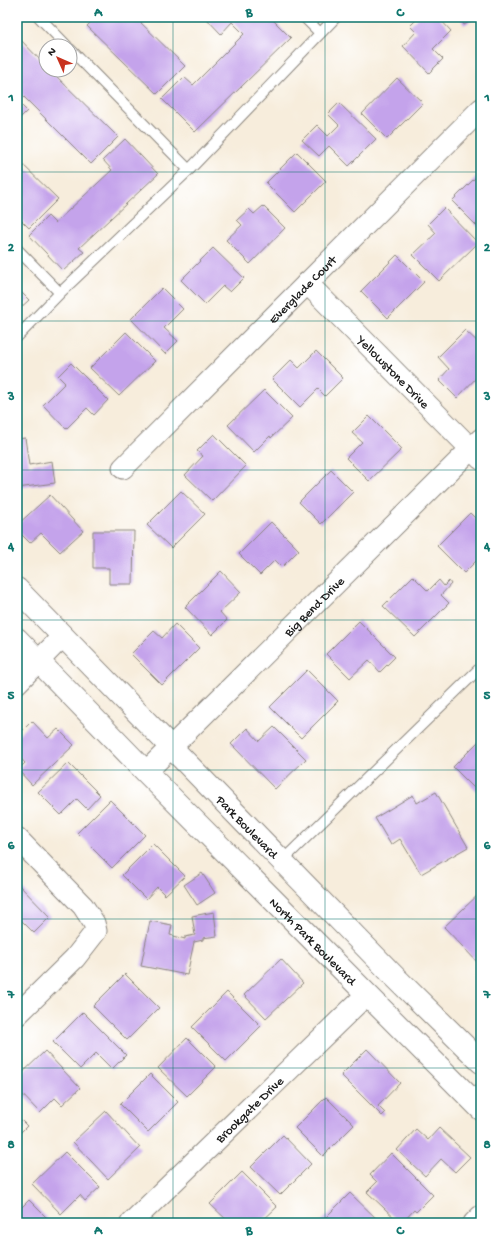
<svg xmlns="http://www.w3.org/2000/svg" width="498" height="1240" viewBox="0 0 498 1240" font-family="'Gochi Hand',sans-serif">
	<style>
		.building { fill: #c4a3eb }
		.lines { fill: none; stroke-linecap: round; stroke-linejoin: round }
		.service-casing { stroke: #8a847c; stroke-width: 12 }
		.minor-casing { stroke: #8a847c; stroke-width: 23 }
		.secondary-casing { stroke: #8a847c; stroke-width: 24 }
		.service { stroke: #fff; stroke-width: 10 }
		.minor { stroke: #fff; stroke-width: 21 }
		.secondary { stroke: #fff; stroke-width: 22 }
		.grid { fill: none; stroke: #0f766e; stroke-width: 1; stroke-opacity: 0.55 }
		.labels { text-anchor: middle; stroke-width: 3; stroke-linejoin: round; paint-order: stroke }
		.street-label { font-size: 13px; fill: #1c1c1c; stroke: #fff }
		.neatline { fill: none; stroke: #0f766e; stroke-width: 1.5 }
		.grid-label { font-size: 13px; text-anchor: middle; font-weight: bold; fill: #0f766e }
	</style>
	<rect width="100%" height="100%" fill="#fff"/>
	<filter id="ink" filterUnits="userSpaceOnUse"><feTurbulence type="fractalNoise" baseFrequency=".025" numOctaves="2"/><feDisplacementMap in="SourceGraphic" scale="8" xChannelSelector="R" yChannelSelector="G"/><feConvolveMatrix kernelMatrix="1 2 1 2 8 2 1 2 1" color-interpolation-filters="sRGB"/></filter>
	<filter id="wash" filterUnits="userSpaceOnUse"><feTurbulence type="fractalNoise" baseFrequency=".012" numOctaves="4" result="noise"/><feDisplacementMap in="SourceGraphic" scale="16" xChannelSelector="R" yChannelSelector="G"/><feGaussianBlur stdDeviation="0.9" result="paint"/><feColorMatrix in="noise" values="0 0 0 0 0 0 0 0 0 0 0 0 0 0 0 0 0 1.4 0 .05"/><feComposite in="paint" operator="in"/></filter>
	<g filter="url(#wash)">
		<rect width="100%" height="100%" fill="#f7eddc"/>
		<g id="blocks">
			<path class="building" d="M96,17h39l50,49 -28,28 -70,-68z
				M205,17h65l21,21 -96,94 -33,-33 22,-22 9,8 51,-51 -12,-12 -11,12z
				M419,17h19l13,14 -18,18 10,10 -14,14 -26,-27 13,-14 -6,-6z
				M460,17h18l-14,8z
				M17,36l29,30v4h4l68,67 -27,27 -74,-74z
				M397,78l26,25 -36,36 -25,-25z
				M17,101l10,10 -10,10z
				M339,103l37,36 -27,27 -20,-20 -10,10 -17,-16 15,-15 11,11 11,-11 -11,-11z
				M125,139l33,35 -79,74 5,4 -21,19 -34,-36 19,-19 7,7 57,-53 -9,-10z
				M297,152l29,29 -31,31 -29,-29z
				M17,159l41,40 -29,29 -12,-12z
				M481,172v58l-29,-29z
				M263,206l22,22 -35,36 -24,-24 16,-15 -5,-5 12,-11 5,5z
				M444,208l34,35 -39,38 -26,-26 23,-22 -8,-9z
				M213,248l31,30 -14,14 -7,-6 -18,18 -24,-24z
				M397,255l27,27 -36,36 -27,-27z
				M17,288l12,12 -12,11z
				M162,288l21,21 -19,19 14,13 -13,13 -34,-35z
				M465,330l16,15v28l-24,25 -18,-18 10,-11 -11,-12z
				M126,332l29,29 -36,35 -29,-28z
				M316,351l27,27 -18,18 -7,-7 -18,18 -28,-28 19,-19 8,8z
				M71,363l37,37 -14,15 -7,-7 -21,21 -23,-24 22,-22 -7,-7z
				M264,390l28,28 -21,20 -1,-2 -16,16 -26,-27z
				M369,416l33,33 -33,32 -23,-23 16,-16 -10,-9z
				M214,434l32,32 -34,35 -27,-26 18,-19 -6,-5z
				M25,438l4,27 23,-4 3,22 -38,5v-49z
				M331,470l22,22 -32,32 -22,-22z
				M181,491l24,23 -34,34 -24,-23z
				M50,495l33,36 -23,21 -19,-19 -11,10 -13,-13v-5z
				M470,513l11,11v32l-17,17 -27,-27z
				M271,522l28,28 -17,17 -7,-7 -15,15 -21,-21z
				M93,531h41l-1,53h-24v-16h-16z
				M221,571l20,21 -21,20 7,8 -15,15 -27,-28z
				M413,576l15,15 11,-11 5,6 5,-5 2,3 -10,11 8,8 -34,34 -32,-31z
				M359,621l36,36 -15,15 -11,-12 -19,18 -24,-24z
				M175,624l24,24 -37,37 -31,-31 23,-23 8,7z
				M307,670l31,31 -37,37 -31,-31z
				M32,721l16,17 10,-9 16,16 -42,40 -14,-15 7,-7 -8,-9v-18z
				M274,727l32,32 -31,30 -44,-45 16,-16 12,13z
				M481,739v56l-28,-28z
				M68,763l32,32 -13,14 -10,-10 -16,16 -23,-23z
				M436,792l32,55 -47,27 -21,-35 -9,6 -16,-27 38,-23 4,8z
				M110,800l35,35 -33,33 -35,-35z
				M153,844l32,32 -20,19 -8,-8 -11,12 -24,-24z
				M202,873l13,20 -18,12 -13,-20z
				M17,883l33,34 -16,16 -14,-14 -3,2z
				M481,892v74l-37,-39z
				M214,912l3,24 -14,2v2l-9,2 -7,33 -46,-9 9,-45 22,4 -2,10 15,4v-2l10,-2 -3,-19z
				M281,959l22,24 -37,35 -22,-23z
				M125,974l34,34 -32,32 -34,-34z
				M227,992l34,34 -35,35 -34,-34z
				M83,1012l43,43 -14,14 -16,-16 -16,16 -27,-27z
				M187,1038l29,29 -29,29 -29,-28z
				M367,1049l33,34 -22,23 7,7 -3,3 -41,-41z
				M45,1051l35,37 -18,17 -7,-7 -15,15 -23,-24v-11z
				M150,1074l28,28 -30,30 -28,-28z
				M326,1097l28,28 -31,31 -28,-28z
				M106,1111l34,37 -32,31 -35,-37z
				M17,1116l10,10 -10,10z
				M439,1128l31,29 -15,15 -14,-13 -16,17 -28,-26 19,-21 12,11z
				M283,1135l28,29 -31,31 -29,-28z
				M65,1152l35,35 -15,14 -5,-6 -19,19 -29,-30z
				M391,1153l42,42 -17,17 -2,-2 -12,13h-2l-33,-31 10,-10 -7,-7z
				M242,1172l35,35 -17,16h-30l-20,-19z
				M350,1193l31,30h-61z
				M29,1200l23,23h-35v-11z"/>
		</g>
	</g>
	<g filter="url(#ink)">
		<use href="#blocks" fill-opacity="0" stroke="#8a847c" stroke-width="1"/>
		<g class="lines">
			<defs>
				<path id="service" d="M39,17l28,29
					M304,17l16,16
					M70,49l119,121
					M17,249l43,44
					M17,337l43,-44 129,-123 147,-153
					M282,861l199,-194"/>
				<g id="minor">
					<path id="s1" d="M307,283l174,176"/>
					<path id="s2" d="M123,468l358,-359"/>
					<path d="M17,683l46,-47"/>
					<path id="s3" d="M146,772l335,-333"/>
					<path d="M17,838l66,68 11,17 2,8 -21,27 -58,57"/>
					<path id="s4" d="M131,1223l236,-229"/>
					<path d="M474,1223l7,-7"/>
				</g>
				<g id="secondary">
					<path id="s5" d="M17,589l377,387 87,86"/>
					<path id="s6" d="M17,639l129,133 335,337"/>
				</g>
			</defs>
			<use href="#service" class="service-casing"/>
			<use href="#minor" class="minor-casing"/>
			<use href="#secondary" class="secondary-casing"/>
			<use href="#service" class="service"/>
			<use href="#minor" class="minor"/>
			<use href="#secondary" class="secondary"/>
		</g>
	</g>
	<path class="grid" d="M173,17v1206M325,17v1206M17,172h464M17,321h464M17,470h464M17,620h464M17,770h464M17,919h464M17,1068h464"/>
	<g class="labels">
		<g class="street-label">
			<text dy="5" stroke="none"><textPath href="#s2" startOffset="253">Everglade Court</textPath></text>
			<text dy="5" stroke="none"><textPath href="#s1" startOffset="124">Yellowstone Drive</textPath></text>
			<text dy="5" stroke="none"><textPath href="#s3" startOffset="236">Big Bend Drive</textPath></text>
			<text dy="5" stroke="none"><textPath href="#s5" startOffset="331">Park Boulevard</textPath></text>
			<text dy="5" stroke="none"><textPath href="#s6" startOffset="423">North Park Boulevard</textPath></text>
			<text dy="5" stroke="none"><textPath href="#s4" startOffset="164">Brookgate Drive</textPath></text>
		</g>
	</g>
	<rect width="498" height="1240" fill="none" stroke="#fff" stroke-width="44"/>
	<g transform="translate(58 58) rotate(315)"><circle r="19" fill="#ffffff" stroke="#a4a4a4"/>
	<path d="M0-3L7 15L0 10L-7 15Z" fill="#c8321e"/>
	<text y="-6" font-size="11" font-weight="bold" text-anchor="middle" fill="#1c1c1c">N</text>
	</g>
	<rect x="22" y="22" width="454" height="1196" class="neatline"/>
	<g class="grid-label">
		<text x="98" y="16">A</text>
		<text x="249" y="16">B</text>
		<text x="400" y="16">C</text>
		<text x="11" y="101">1</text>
		<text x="487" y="101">1</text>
		<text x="11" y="251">2</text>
		<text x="487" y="251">2</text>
		<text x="11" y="400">3</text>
		<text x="487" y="400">3</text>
		<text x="11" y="550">4</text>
		<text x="487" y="550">4</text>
		<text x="11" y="699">5</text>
		<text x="487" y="699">5</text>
		<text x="11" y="849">6</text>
		<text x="487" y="849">6</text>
		<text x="11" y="998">7</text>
		<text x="487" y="998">7</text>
		<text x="11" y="1148">8</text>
		<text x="487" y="1148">8</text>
		<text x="98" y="1234">A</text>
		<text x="249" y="1234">B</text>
		<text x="400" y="1234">C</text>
	</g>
</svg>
